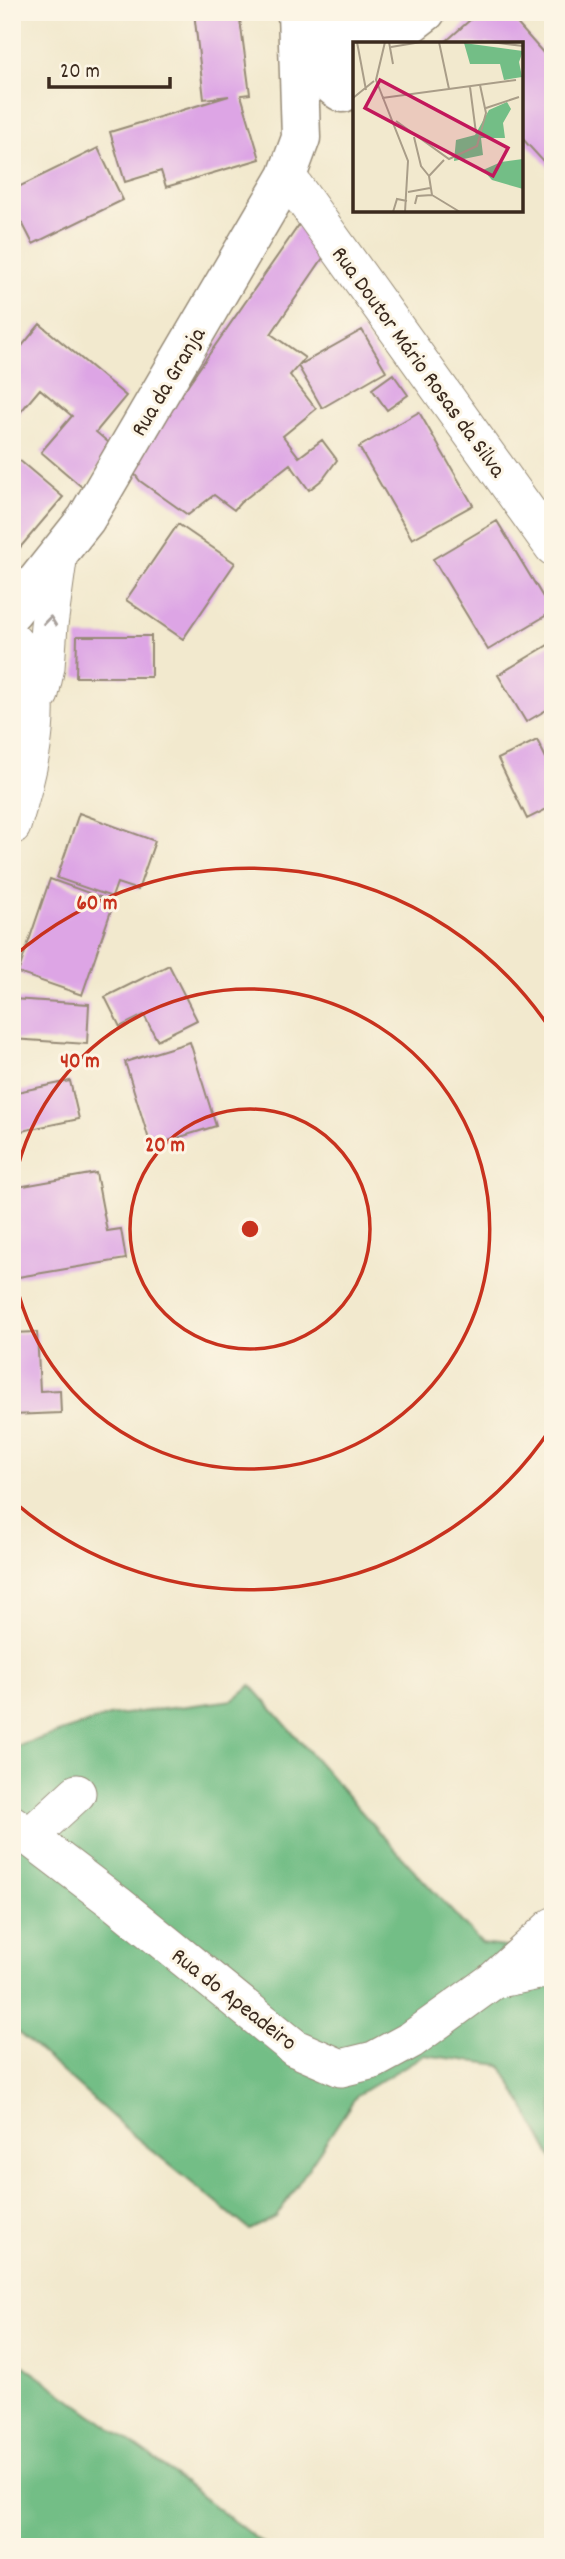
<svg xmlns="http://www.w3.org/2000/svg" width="565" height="2559" viewBox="0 0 565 2559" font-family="Dekko,sans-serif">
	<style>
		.forest { fill: #73be86; stroke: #577452; stroke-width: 2 }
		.building { fill: #dda5e5 }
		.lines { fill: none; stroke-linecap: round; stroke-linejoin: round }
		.street-casing { stroke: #968a76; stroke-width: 39 }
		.secondary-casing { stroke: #968a76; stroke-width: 41 }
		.street { stroke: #fff; stroke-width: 37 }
		.secondary { stroke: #fff; stroke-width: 38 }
		.oneway { stroke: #a79f9a }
		.ring { fill: none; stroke: #c8321e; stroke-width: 3.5 }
		.labels { text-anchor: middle; stroke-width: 6; stroke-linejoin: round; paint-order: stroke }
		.street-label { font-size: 23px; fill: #3b2a1e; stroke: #fcf5e5 }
		.inset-road { fill: none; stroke: #a99d88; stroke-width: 2 }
		.view { fill: #c2185b; fill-opacity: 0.15; stroke: #c2185b; stroke-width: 3.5 }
		.inset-edge { fill: none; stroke: #3b2a1e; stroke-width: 3.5 }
		.centre { fill: #c8321e; stroke: #fcf5e5; stroke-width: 3.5 }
		.ring-label { font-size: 21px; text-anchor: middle; font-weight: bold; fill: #c8321e; stroke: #fcf5e5; stroke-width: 6; stroke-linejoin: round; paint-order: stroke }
	</style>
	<rect width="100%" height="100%" fill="#fcf5e5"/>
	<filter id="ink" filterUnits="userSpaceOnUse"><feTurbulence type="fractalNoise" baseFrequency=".0143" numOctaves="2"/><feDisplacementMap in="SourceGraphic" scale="14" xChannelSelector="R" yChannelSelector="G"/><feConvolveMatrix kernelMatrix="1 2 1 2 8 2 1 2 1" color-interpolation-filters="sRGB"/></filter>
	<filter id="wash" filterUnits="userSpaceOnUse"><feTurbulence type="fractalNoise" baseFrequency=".00686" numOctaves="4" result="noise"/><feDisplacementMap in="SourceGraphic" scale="28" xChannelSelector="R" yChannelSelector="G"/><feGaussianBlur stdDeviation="1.57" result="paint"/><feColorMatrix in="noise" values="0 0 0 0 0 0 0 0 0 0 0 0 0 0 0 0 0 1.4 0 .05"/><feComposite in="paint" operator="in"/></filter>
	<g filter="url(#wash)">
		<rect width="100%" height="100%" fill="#f2e9ce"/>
		<path class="forest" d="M251,1685l129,148 102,111 71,10v206l-52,-95 -77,-10 -67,40 -81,122 -26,13 -117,-95 -121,-108v-279l97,-32 124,-16z
			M16,2360l134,96 117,91h-255v-177z"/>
		<g id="blocks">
			<path class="building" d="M194,12h45l11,82 -9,1 19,64 -94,28 -5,-16 -36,11 -15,-50 119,-36 -25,3z
				M479,12h28l46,52v108l-32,-35v-93h-78z
				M98,148l25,52 -90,44 -21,-41v-13z
				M301,222l24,33 -54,79 34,24 -15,17 26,34 -33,27 16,21 23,-17 15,20 -14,19 -14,11 -19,-26 -50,39 -6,7 -20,-15 -26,20 -48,-34 -10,-13z
				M40,324l86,72 -30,36 19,16 -33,39 -41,-35 31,-36 -32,-27 -23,27 -5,-4v-54z
				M362,330l24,41 -64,37 -24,-42z
				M393,374l15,21 -21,15 -15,-21z
				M419,412l54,93 -61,34 -53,-92z
				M12,454l51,43 -51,60z
				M497,521l55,91 -64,38 -55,-91z
				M178,524l57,39 -52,76 -57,-39z
				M77,636h74v41h-75z
				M553,642v64l-27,16 -28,-47z
				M537,740l16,32v34l-26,13 -29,-60z
				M79,813l76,28 -17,49 -21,-7 -5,14 -55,-19z
				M50,879l64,23 -32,93 -64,-22z
				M169,965l28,55 -40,20 -13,-25 -24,12 -15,-30z
				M12,999l77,5 -2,40 -75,-5z
				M190,1042l26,84 -65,20 -26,-84z
				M70,1081l9,38 -67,14v-40z
				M96,1173l11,58 14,-2 5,30 -114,19v-90z
				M37,1332l3,59 20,-1 1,23 -49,2v-82z"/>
		</g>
	</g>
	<g filter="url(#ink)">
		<use href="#blocks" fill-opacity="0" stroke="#968a76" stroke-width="2"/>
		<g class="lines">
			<defs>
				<path id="street" d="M287,176l266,371
					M12,640c43,43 16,136 0,186
					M40,694l6,-27 3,-42 10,-72
					M12,1824l105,80 178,144 46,20 33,-8 37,-20 83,-60 59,-12
					M29,1837l48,-44
					M494,1980l59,-54"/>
				<path id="secondary" d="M324,12l4,4 60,23
					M328,16l21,32 6,15
					M306,31c7,23 15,51 37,62
					M384,44l42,-32
					M12,612l74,-93 201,-343 14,-38 -4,-126"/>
			</defs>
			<use href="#street" class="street-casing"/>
			<use href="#secondary" class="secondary-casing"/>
			<use href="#street" class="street"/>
			<use href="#secondary" class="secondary"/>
		</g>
		<defs><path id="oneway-chevron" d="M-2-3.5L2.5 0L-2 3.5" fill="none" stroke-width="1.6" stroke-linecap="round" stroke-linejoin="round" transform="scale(1.75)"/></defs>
		<use class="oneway" href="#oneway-chevron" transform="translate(50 621) rotate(-84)"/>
	</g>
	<g class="ring">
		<circle cx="250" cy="1229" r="120"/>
		<path d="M12 1196A240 240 0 1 1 12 1262"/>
		<path d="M551 1428A361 361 0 0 1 13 1501M13 957A361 361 0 0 1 551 1030"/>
	</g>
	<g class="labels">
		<g class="street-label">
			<text transform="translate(420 361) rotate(54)" y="8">Rua Doutor Mário Rosas da Silva</text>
			<text transform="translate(167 381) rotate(-59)" y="8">Rua da Granja</text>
			<text transform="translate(235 1998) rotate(38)" y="8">Rua do Apeadeiro</text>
		</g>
	</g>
	<g transform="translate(353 42)">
		<rect width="170" height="170" fill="#f2e9ce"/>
		<path d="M111,1l59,8 -4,11 3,15 -18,3 -4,-16h-30zM154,60l4,7 -8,14 2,15h-24l2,17 -29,6 2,-21 19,-5 14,-25zM170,117v30l-31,-9 -9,-10 18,-8z" fill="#73be86"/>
		<path class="inset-road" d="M4,0l9,48M32,0l-9,38 32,81 -3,51M36,0l4,22M86,0l10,47M138,0l32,4M38,5l30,-5M117,45l6,46M0,56l21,-17M29,56l134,-18M133,66l33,-11M43,79l53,38 28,-13 9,-33 -6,-28M61,95l7,29 8,10M76,134l3,19 28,17M76,134l15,-16M55,150l22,-4M62,162l2,-8 15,-1M40,170l4,-13 10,2"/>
		<path class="view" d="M27,38l128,68 -15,28 -128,-68z"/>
		<rect width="170" height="170" class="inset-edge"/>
	</g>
	<circle cx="250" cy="1229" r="10" class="centre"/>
	<g class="ring-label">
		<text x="97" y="909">60 m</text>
		<text x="80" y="1067">40 m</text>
		<text x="165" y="1151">20 m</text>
	</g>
	<rect width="565" height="2559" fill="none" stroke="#fcf5e5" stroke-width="42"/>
	<path d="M49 77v10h121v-10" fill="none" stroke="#3b2a1e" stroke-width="3.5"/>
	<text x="60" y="77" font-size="21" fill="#3b2a1e" stroke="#fcf5e5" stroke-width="5" paint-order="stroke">20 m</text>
</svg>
